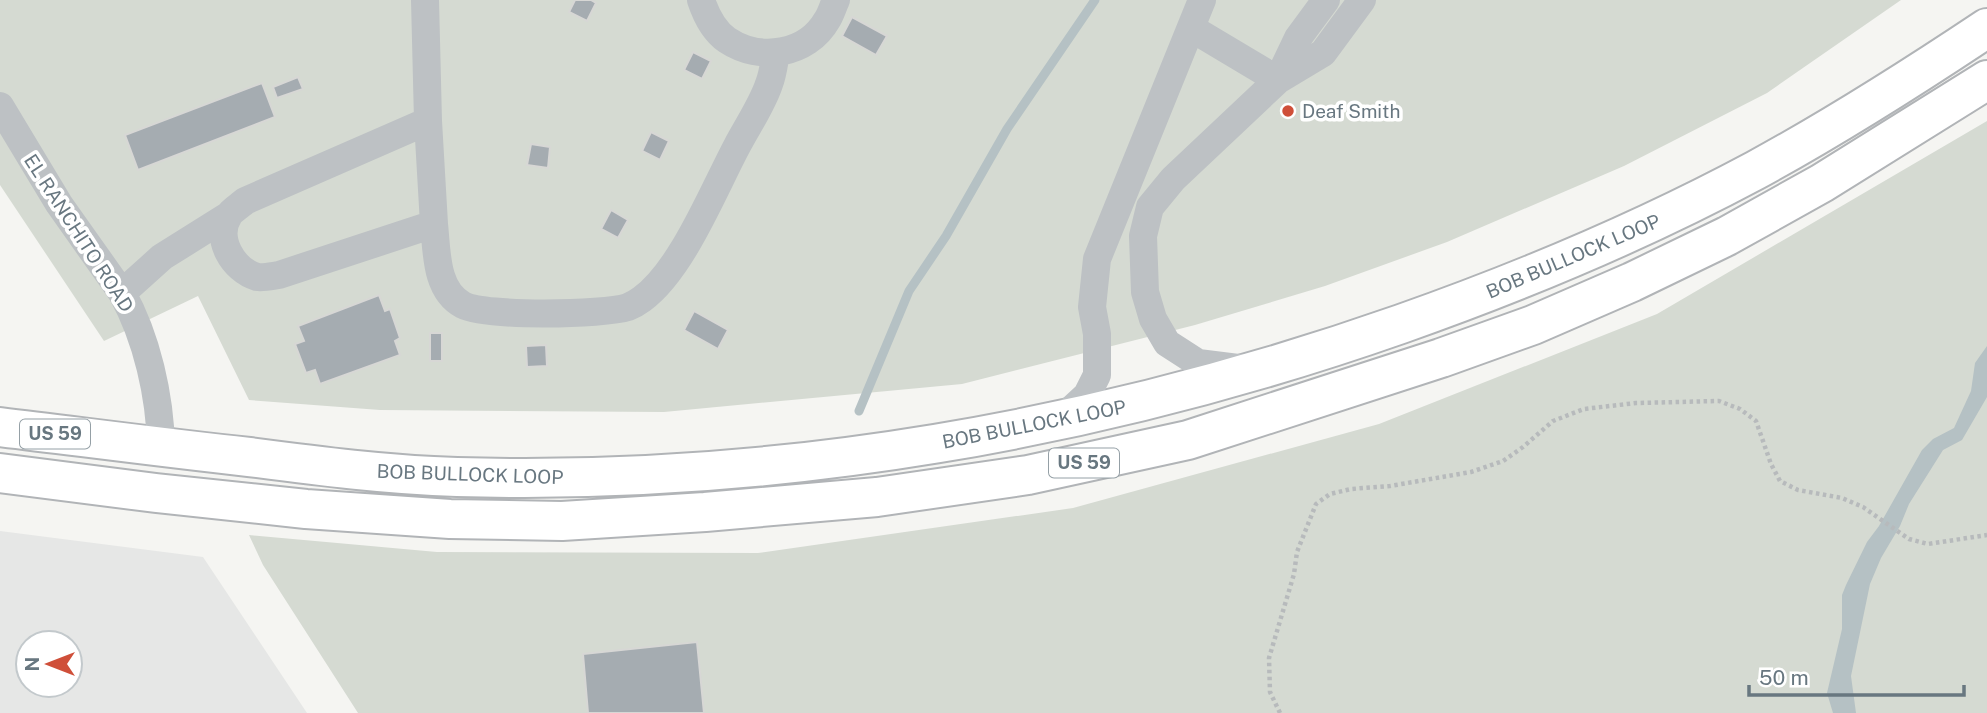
<svg xmlns="http://www.w3.org/2000/svg" width="1987" height="713" viewBox="0 0 1987 713" font-family="'Public Sans',sans-serif">
	<style>
		.built { fill: #e6e7e6; fill-rule: evenodd }
		.green { fill: #d5dad2 }
		.water { fill: #b5c1c4 }
		.lines { fill: none; stroke-linecap: round; stroke-linejoin: round }
		.stream { stroke: #b5c1c4; stroke-width: 9 }
		.building { fill: #a5acb1; stroke: #d7d7d5; stroke-width: 2 }
		.highway-casing { stroke: #b1b4b7; stroke-width: 42 }
		.path { stroke: #b7babc; stroke-width: 4.5; stroke-dasharray: 3.5 3.5; stroke-linecap: butt }
		.minor { stroke: #bdc1c4; stroke-width: 28 }
		.highway { stroke: #fff; stroke-width: 38 }
		.poi-dot { fill: #cf4f39; stroke: #fff; stroke-width: 2.5 }
		.labels { text-anchor: middle; stroke-width: 7; stroke-linejoin: round; paint-order: stroke }
		.shield { fill: #fff; stroke: #95a0a6; stroke-width: 2 }
		.shield-label { font-size: 18px; font-weight: bold; fill: #687780 }
		.poi-label { font-size: 19px; fill: #687780; stroke: #fff; text-anchor: start }
		.street-label { font-size: 19px; fill: #687780; stroke: #fff }
	</style>
	<rect width="100%" height="100%" fill="#f5f5f2"/>
	<path class="built" d="M0,531l203,26 104,156h-307zM28,643h42v42h-42z"/>
	<path class="green" d="M0,0h1901l-134,93 -143,73 -177,76 -122,44 -130,39 -233,59 -298,28 -284,-2 -131,-10 -51,-104 -94,45 -104,-156z
		M1987,121v592h-1629l-95,-148 -14,-30 188,17 321,1 315,-45 306,-84 278,-110z"/>
	<path class="water" d="M1987,346v51l-25,43 -19,10 -34,54 -9,22 -19,32 -11,26 -19,92 5,37h-23l-6,-20 15,-64v-34l4,-10 21,-43 12,-16 43,-76 11,-11 21,-11 17,-37 4,-28z"/>
	<g class="lines">
		<path class="stream" d="M859,411l50,-120 37,-55 61,-107 88,-129"/>
	</g>
	<path class="building" d="M575,0h16l5,3 -9,18 -18,-9z
		M852,17l35,19 -11,19 -34,-19z
		M693,52l18,9 -9,18 -18,-9z
		M298,77l5,12 -26,9 -4,-11z
		M262,83l13,34 -137,53 -13,-35z
		M651,132l18,9 -9,19 -18,-9z
		M531,144l19,3 -2,21 -21,-3z
		M611,210l17,10 -10,18 -17,-9z
		M379,295l6,16 5,-2 10,29 -5,3 5,14 -80,29 -5,-14 -9,3 -11,-29 9,-3 -6,-15z
		M694,311l34,19 -10,19 -34,-19z
		M430,333h12v28h-12z
		M546,345l1,21 -20,1 -1,-21z
		M697,642l7,71h-116l-5,-59z"/>
	<g class="lines">
		<defs>
			<path id="highway" d="M0,427c83,10 166,21 249,30 69,9 139,18 208,20 321,9 642,-47 944,-153 122,-43 241,-93 355,-154 79,-43 156,-92 231,-142
				M0,473l156,20 150,16 144,10 112,2 143,-9 172,-15 151,-22 160,-35 253,-82 92,-33 99,-43 95,-46 95,-53 165,-103"/>
		</defs>
		<use href="#highway" class="highway-casing"/>
		<path class="path" d="M1280,713l-10,-21 -1,-34 25,-84 3,-22 19,-48 14,-10 21,-5 39,-3 81,-14 32,-11 20,-14 30,-26 31,-12 52,-6 83,-2 21,8 16,12 15,43 9,17 18,9 44,8 21,9 46,32 19,5 59,-9"/>
		<path class="minor" d="M425,0l3,121 -183,80c-4,4 -13,9 -16,14 -15,23 4,55 28,62 6,1 15,-1 22,-2l155,-51c3,27 1,66 29,81 23,12 140,10 165,2 5,-2 10,-5 14,-8 40,-29 72,-110 95,-153 11,-21 25,-41 32,-62 4,-10 5,-21 7,-32
			M701,0c5,15 13,31 26,40 33,22 80,15 100,-20 4,-6 6,-14 9,-20
			M1191,28l87,52
			M1278,80l20,-42 28,-38
			M0,106l59,98 63,89c25,45 38,103 39,154
			M428,121l6,103
			M122,293l40,-36 67,-42
			M1246,369l-48,-6 -31,-20 -14,-24 -8,-27 -2,-56 7,-29 23,-28 105,-99 45,-27 39,-53
			M1060,420l27,-25 10,-20v-41l-5,-27 5,-48 105,-259"/>
		<use href="#highway" class="highway"/>
	</g>
	<circle class="poi-dot" cx="1288" cy="111" r="7"/>
	<g class="labels">
		<g class="shield">
			<rect x="20" y="419.5" width="70" height="29" rx="5"/>
			<rect x="1049" y="448.5" width="70" height="29" rx="5"/>
		</g>
		<g class="shield-label">
			<text x="55" y="440">US 59</text>
			<text x="1084" y="469">US 59</text>
		</g>
		<g class="poi-label">
			<text x="1302" y="118">Deaf Smith</text>
		</g>
		<g class="street-label">
			<text transform="translate(79 233) rotate(57)" y="7">EL RANCHITO ROAD</text>
			<text transform="translate(1573 256) rotate(-23)" y="7">BOB BULLOCK LOOP</text>
			<text transform="translate(1034 424) rotate(-11)" y="7">BOB BULLOCK LOOP</text>
			<text transform="translate(470 474) rotate(2)" y="7">BOB BULLOCK LOOP</text>
		</g>
	</g>
	<g transform="translate(49 664) rotate(270)"><circle r="33" fill="#ffffff" stroke="#c3c9cc" stroke-width="2"/>
	<path d="M0-5L12 26L0 18L-12 26Z" fill="#cf4f39"/>
	<text y="-10" font-size="19" font-weight="bold" text-anchor="middle" fill="#687780">N</text>
	</g>
	<path d="M1749 685v10h215v-10" fill="none" stroke="#687780" stroke-width="3.5"/>
	<text x="1759" y="685" font-size="21" fill="#687780" stroke="#ffffff" stroke-width="5" paint-order="stroke">50 m</text>
</svg>
